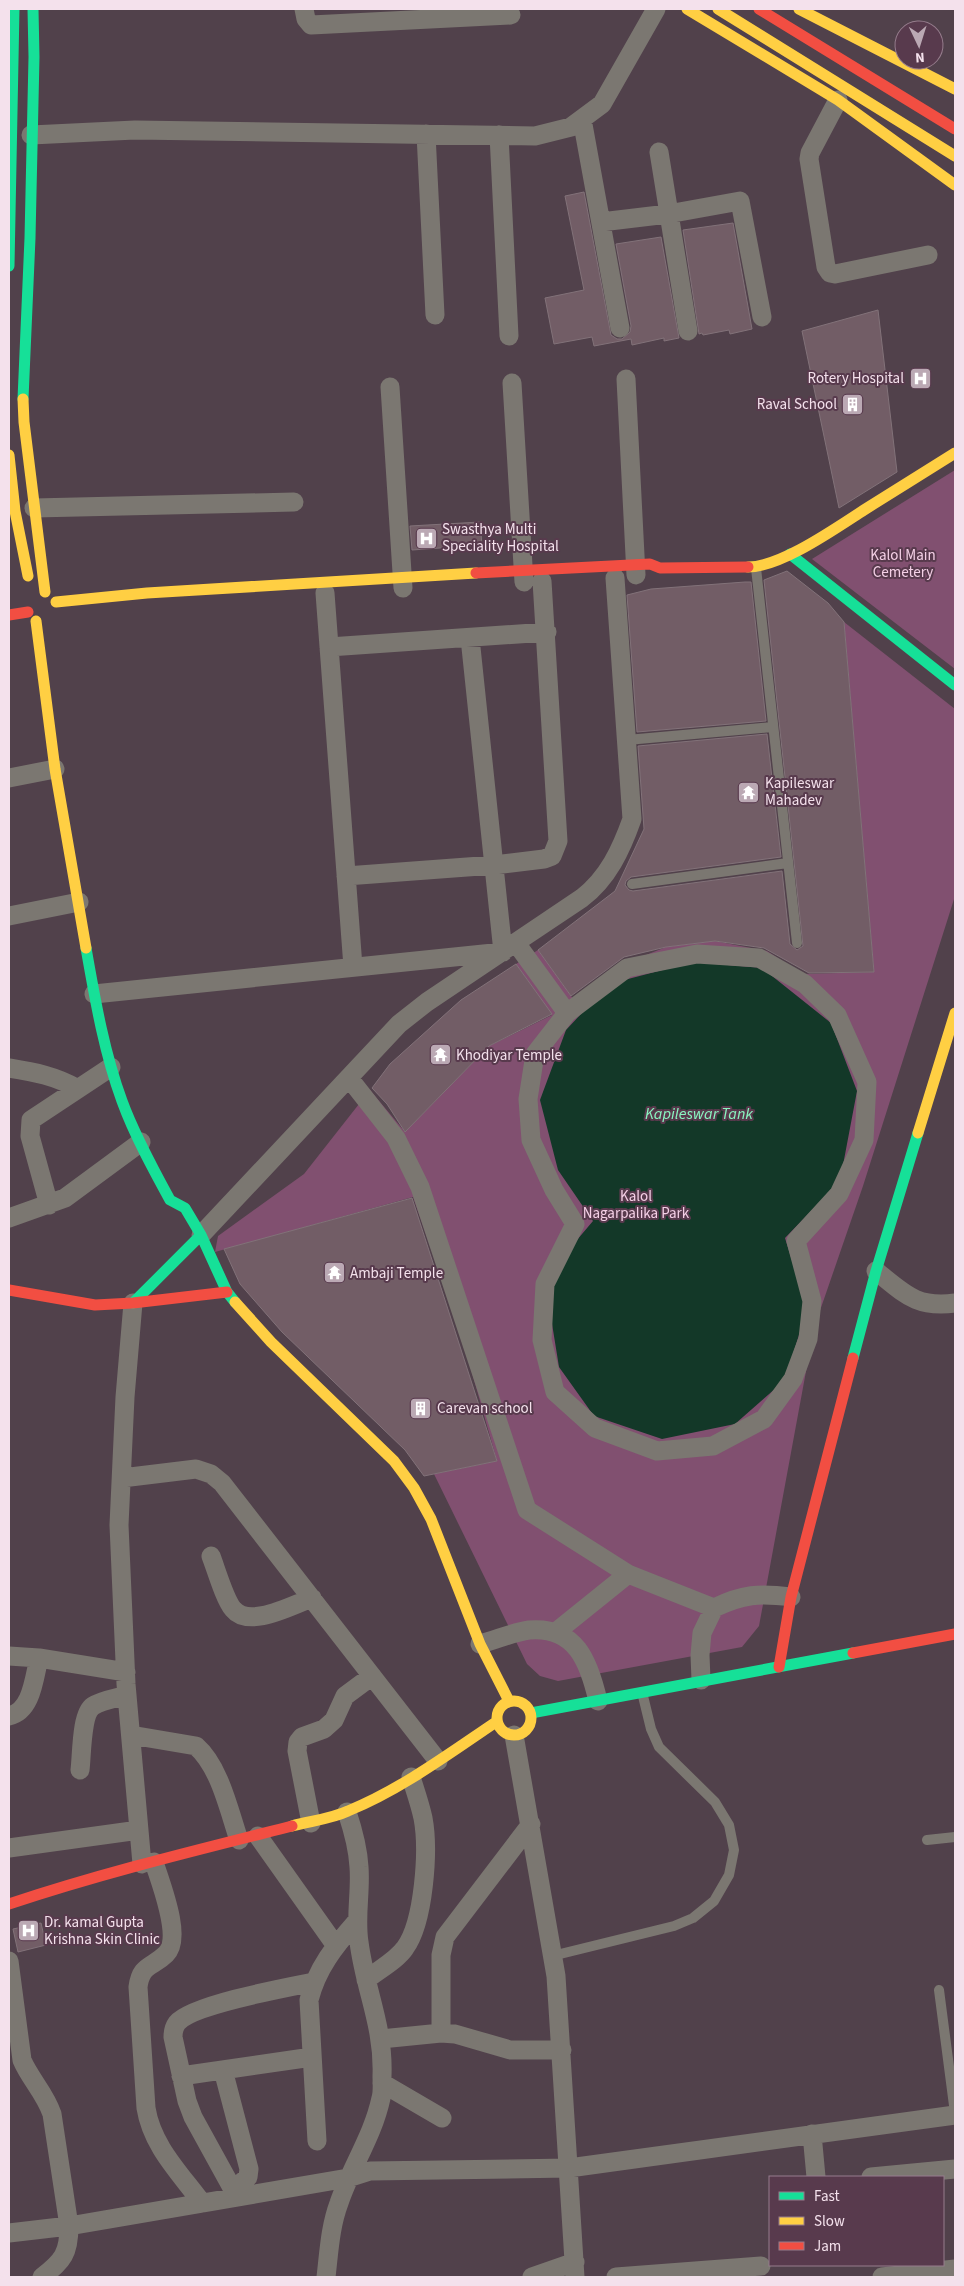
<svg xmlns="http://www.w3.org/2000/svg" width="964" height="2286" viewBox="0 0 964 2286" font-family="'Source Sans 3',sans-serif">
	<style>
		.green { fill: #815070 }
		.water { fill: #133828 }
		.building { fill: #725d66; stroke: #827279 }
		.lines { fill: none; stroke-linecap: round; stroke-linejoin: round }
		.lane { stroke: #7b7771; stroke-width: 10 }
		.street { stroke: #7b7771; stroke-width: 19 }
		.fast { stroke: #16e098; stroke-width: 11 }
		.slow { stroke: #ffcf43; stroke-width: 11 }
		.jam { stroke: #f24e42; stroke-width: 11 }
		.labels { text-anchor: middle; stroke-width: 4; stroke-linejoin: round; paint-order: stroke }
		.poi-label { font-size: 15px; fill: #f4e1ec; stroke: #583a4d; text-anchor: start }
		.park-label { font-size: 15px; fill: #f4d0e6; stroke: #583a4d }
		.water-label { font-size: 16px; font-style: italic; fill: #8af6c1; stroke: #583a4d }
	</style>
	<rect width="100%" height="100%" fill="#51414b"/>
	<path class="green" d="M955,470v199l-143,-110z
		M844,622l111,87v187l-92,290 -49,142 -55,298 -17,21 -184,34 -18,-5 -13,-12 -93,-190 63,-13 -34,-120 -50,-144 -198,55 3,-16 86,-62 66,-84 35,42 84,-86 63,-31 -36,-51 22,-14 38,53 45,-38 45,-18 49,-6 52,10 35,23 72,-2z"/>
	<path class="water" d="M693,962l69,6 69,55 26,68 -17,90 -55,57 22,71 -22,71 -50,44 -73,15 -68,-23 -35,-49 -11,-68 23,-52 22,-26 -35,-51 -18,-70 26,-70 43,-46z"/>
	<path class="building" d="M584,192l27,143 6,4h5l8,-7 1,-6 -15,-82 45,-7 18,101 -15,3v-3l-32,7 -1,-6 -37,7 -2,-9 -38,7 -9,-46 39,-8 -19,-94z
		M733,223l19,106 -22,5 -1,-4 -26,5 -1,-2 -3,1 -16,-104z
		M878,310l19,162 -58,36 -37,-177z
		M480,522l2,23 -70,5 -2,-24z
		M787,571l41,32 16,19 30,350 -65,1 -45,-25 -49,-7 -49,6 -42,10 -53,39 -33,-46 77,-59 29,-62 -6,-83 129,-12 14,123 -150,20 -5,4 -1,4 4,5 4,1 149,-20 8,73 7,6 6,-4 -39,-366z
		M745,582h6l15,139 -129,11 -10,-137 24,-6z
		M516,964l36,50 -63,32 -84,86 -18,-28 -15,-16 18,-24 71,-64z
		M412,1198l85,263 -73,15 -19,-26 -123,-118 -42,-48 -16,-35z
		M41,1923l5,22 -28,7 -5,-23z"/>
	<g class="lines">
		<path class="lane" d="M756,568l41,375
			M627,740l145,-13
			M632,884l156,-21
			M927,1840l28,-3
			M552,1956l122,-30 19,-8 21,-17 15,-26 5,-25 -5,-25 -14,-23 -56,-55 -8,-18 -9,-37
			M939,1990l16,123"/>
		<path class="street" d="M304,9l2,10 5,6 200,-10
			M838,100l-28,53 -1,6 17,108 4,6 5,1 93,-19
			M582,119l38,209
			M426,134l9,181
			M31,135l104,-5 400,6 36,-9 31,-23 54,-95
			M499,135l10,201
			M659,152l29,179
			M601,222l67,-8 72,-13 22,116
			M626,379l10,196
			M512,383l12,199
			M390,387l13,201
			M34,508l260,-6
			M325,593l28,374
			M329,647l218,-15
			M9,778l46,-9
			M346,876l148,-11 50,-6 8,-3 6,-15 -16,-260
			M9,916l70,-14
			M516,943l51,70 -32,41 -7,45 3,41 23,50 21,34 -30,60 -3,56 13,52 40,36 62,23 56,-5 51,-27 29,-40 15,-40 4,-38 -16,-60 43,-47 25,-54 3,-58 -30,-67 -32,-31 -46,-26 -62,-4 -70,14 -60,45
			M94,994l409,-42 -33,-314
			M9,1068c25,4 47,8 69,21
			M349,1078l47,60 24,49 107,323 101,64 86,34
			M49,1205l-19,-69 1,-16 80,-53
			M9,1218l56,-20 76,-56
			M201,1235l198,-211 28,-22 155,-104c26,-20 39,-48 50,-79l-17,-241
			M876,1271c29,23 40,37 79,32
			M133,1303l-8,94 -6,128 7,159 16,180
			M122,1478l74,-9 15,5 11,9 216,278
			M211,1556c5,13 14,44 22,53 16,20 59,-4 79,-11
			M556,1632l72,-58
			M480,1644c16,-4 33,-12 49,-14 47,-4 60,32 69,71
			M9,1656l30,2 87,14
			M701,1680l-1,-25 2,-22 12,-25c29,-14 45,-15 77,-11
			M9,1716c23,-5 25,-38 30,-58
			M131,1735l65,11c24,21 33,65 43,94
			M514,1735l42,241 19,301
			M80,1770c2,-15 1,-56 13,-64 9,-6 24,-8 34,-11
			M311,1823l-14,-72 1,-9 4,-5 22,-8 10,-9 11,-24 27,-20
			M258,1836l78,110
			M9,1848l130,-18
			M154,1862c6,20 29,76 12,92 -14,14 -25,10 -28,33l8,121c6,38 34,65 56,95
			M9,1961l13,99c8,19 23,33 30,54l17,112c0,27 -6,35 -27,51
			M366,1980c12,-10 30,-19 39,-32 19,-26 24,-98 18,-130 -3,-14 -8,-28 -12,-41
			M441,2033v-78l4,-18 86,-113
			M381,2039l60,-6 14,1 55,16h52
			M223,2070l26,99 -1,8 -15,13
			M181,2076l131,-19
			M382,2083l60,35
			M812,2134l4,43
			M317,2141l-8,-141c8,-32 26,-54 47,-78
			M871,2177l84,-8
			M237,2197l-44,-80 -6,-16 -14,-64c0,-5 1,-10 4,-14 14,-18 112,-36 137,-41
			M9,2233l60,-7 279,-48 22,-7 199,-3 386,-53
			M326,2277c3,-25 4,-50 13,-74 12,-36 34,-67 42,-105 2,-7 1,-15 1,-22 2,-50 -17,-86 -23,-134 -4,-25 2,-50 0,-75 -1,-19 -6,-37 -12,-55
			M532,2277l43,-15
			M616,2277l145,-11
			M882,2277l73,-8"/>
		<path class="fast" d="M9,266l5,-257
			M23,399l7,-161 4,-181 -1,-48
			M790,554l165,131
			M86,948c9,51 18,104 36,153 12,33 31,68 48,99l15,8 16,27 26,57 8,10
			M133,1303l68,-68
			M853,1358l23,-87 42,-138
			M531,1713l322,-60"/>
		<path class="slow" d="M687,9l151,91 117,85
			M718,9l237,147
			M799,9l156,80
			M23,399l1,23 21,170
			M9,455l6,56 13,65
			M748,567c33,0 88,-39 116,-57 30,-19 61,-38 91,-57
			M56,602l91,-9 329,-20
			M36,621l19,148 31,179
			M918,1133l37,-120
			M235,1302l36,40 123,119 20,27 17,31 49,125 29,57
			M497 1718a17 17 0 1 1 34 0a17 17 0 1 1-34 0Z
			M292,1826c18,-5 39,-7 56,-15 52,-21 102,-58 148,-89"/>
		<path class="jam" d="M759,9l196,120
			M476,573l174,-9 10,4 88,-1
			M9,615l19,-3
			M9,1290l86,15 38,-2 94,-11
			M853,1653l102,-19
			M779,1667l12,-70 62,-239
			M9,1904c93,-31 188,-54 283,-78"/>
	</g>
	<defs>
		<symbol id="hospital-square" viewBox="-11 -11 22 22"><rect x="-9" y="-9" width="18" height="18" rx="4" fill="#bba9b4" stroke="#583a4d"/><path d="M-5-5h3v3.5h4V-5h3V5h-3V1.5h-4V5h-3Z" fill="#fff"/></symbol>
		<symbol id="building-square" viewBox="-11 -11 22 22"><rect x="-9" y="-9" width="18" height="18" rx="4" fill="#bba9b4" stroke="#583a4d"/><path d="M-4-6H4V6H1V3H-1V6H-4ZM-2.5-4.3h1.7v1.8h-1.7ZM.8-4.3h1.7v1.8H.8ZM-2.5-1h1.7V.8h-1.7ZM.8-1h1.7V.8H.8Z" fill="#fff"/></symbol>
		<symbol id="temple-square" viewBox="-11 -11 22 22"><rect x="-9" y="-9" width="18" height="18" rx="4" fill="#bba9b4" stroke="#583a4d"/><path d="M0-6L5-2H3V0L6.5 2.5H4V6H1.5V3h-3V6H-4V2.5H-6.5L-3 0V-2H-5Z" fill="#fff"/></symbol>
	</defs>
	<g fill-rule="evenodd">
		<use href="#hospital-square" x="908" y="366" width="25" height="25"/>
		<use href="#building-square" x="840" y="392" width="25" height="25"/>
		<use href="#hospital-square" x="414" y="526" width="25" height="25"/>
		<use href="#temple-square" x="736" y="780" width="25" height="25"/>
		<use href="#temple-square" x="428" y="1042" width="25" height="25"/>
		<use href="#temple-square" x="322" y="1260" width="25" height="25"/>
		<use href="#building-square" x="408" y="1396" width="25" height="25"/>
		<use href="#hospital-square" x="16" y="1918" width="25" height="25"/>
	</g>
	<g class="labels">
		<g class="poi-label">
			<text x="904" y="383" text-anchor="end">Rotery Hospital</text>
			<text x="837" y="409" text-anchor="end">Raval School</text>
			<text x="442" y="534">Swasthya Multi<tspan x="442" dy="17">Speciality Hospital</tspan></text>
			<text x="765" y="788">Kapileswar<tspan x="765" dy="17">Mahadev</tspan></text>
			<text x="456" y="1060">Khodiyar Temple</text>
			<text x="350" y="1278">Ambaji Temple</text>
			<text x="437" y="1413">Carevan school</text>
			<text x="44" y="1927">Dr. kamal Gupta<tspan x="44" dy="17">Krishna Skin Clinic</tspan></text>
		</g>
		<g class="park-label">
			<text x="903" y="560">Kalol Main<tspan x="903" dy="17">Cemetery</tspan></text>
			<text x="636" y="1201">Kalol<tspan x="636" dy="17">Nagarpalika Park</tspan></text>
		</g>
		<g class="water-label">
			<text x="699" y="1119">Kapileswar Tank</text>
		</g>
	</g>
	<rect width="964" height="2286" fill="none" stroke="#f4e1ec" stroke-width="20"/>
	<rect x="769" y="2176" width="175" height="90" fill="#583a4d" stroke="#967d8d"/>
	<rect x="779" y="2192" width="25" height="8" fill="#16e098" stroke="#967d8d"/>
	<text x="814" y="2201" font-size="15" fill="#f4e1ec">Fast</text>
	<rect x="779" y="2217" width="25" height="8" fill="#ffcf43" stroke="#967d8d"/>
	<text x="814" y="2226" font-size="15" fill="#f4e1ec">Slow</text>
	<rect x="779" y="2242" width="25" height="8" fill="#f24e42" stroke="#967d8d"/>
	<text x="814" y="2251" font-size="15" fill="#f4e1ec">Jam</text>
	<g transform="translate(919 45) rotate(176)"><circle r="24" fill="#583a4d" stroke="#967d8d"/>
	<path d="M0-4L9 19L0 12L-9 19Z" fill="#bba9b4"/>
	<text y="-8" font-size="14" font-weight="bold" text-anchor="middle" fill="#f4e1ec">N</text>
	</g>
</svg>
